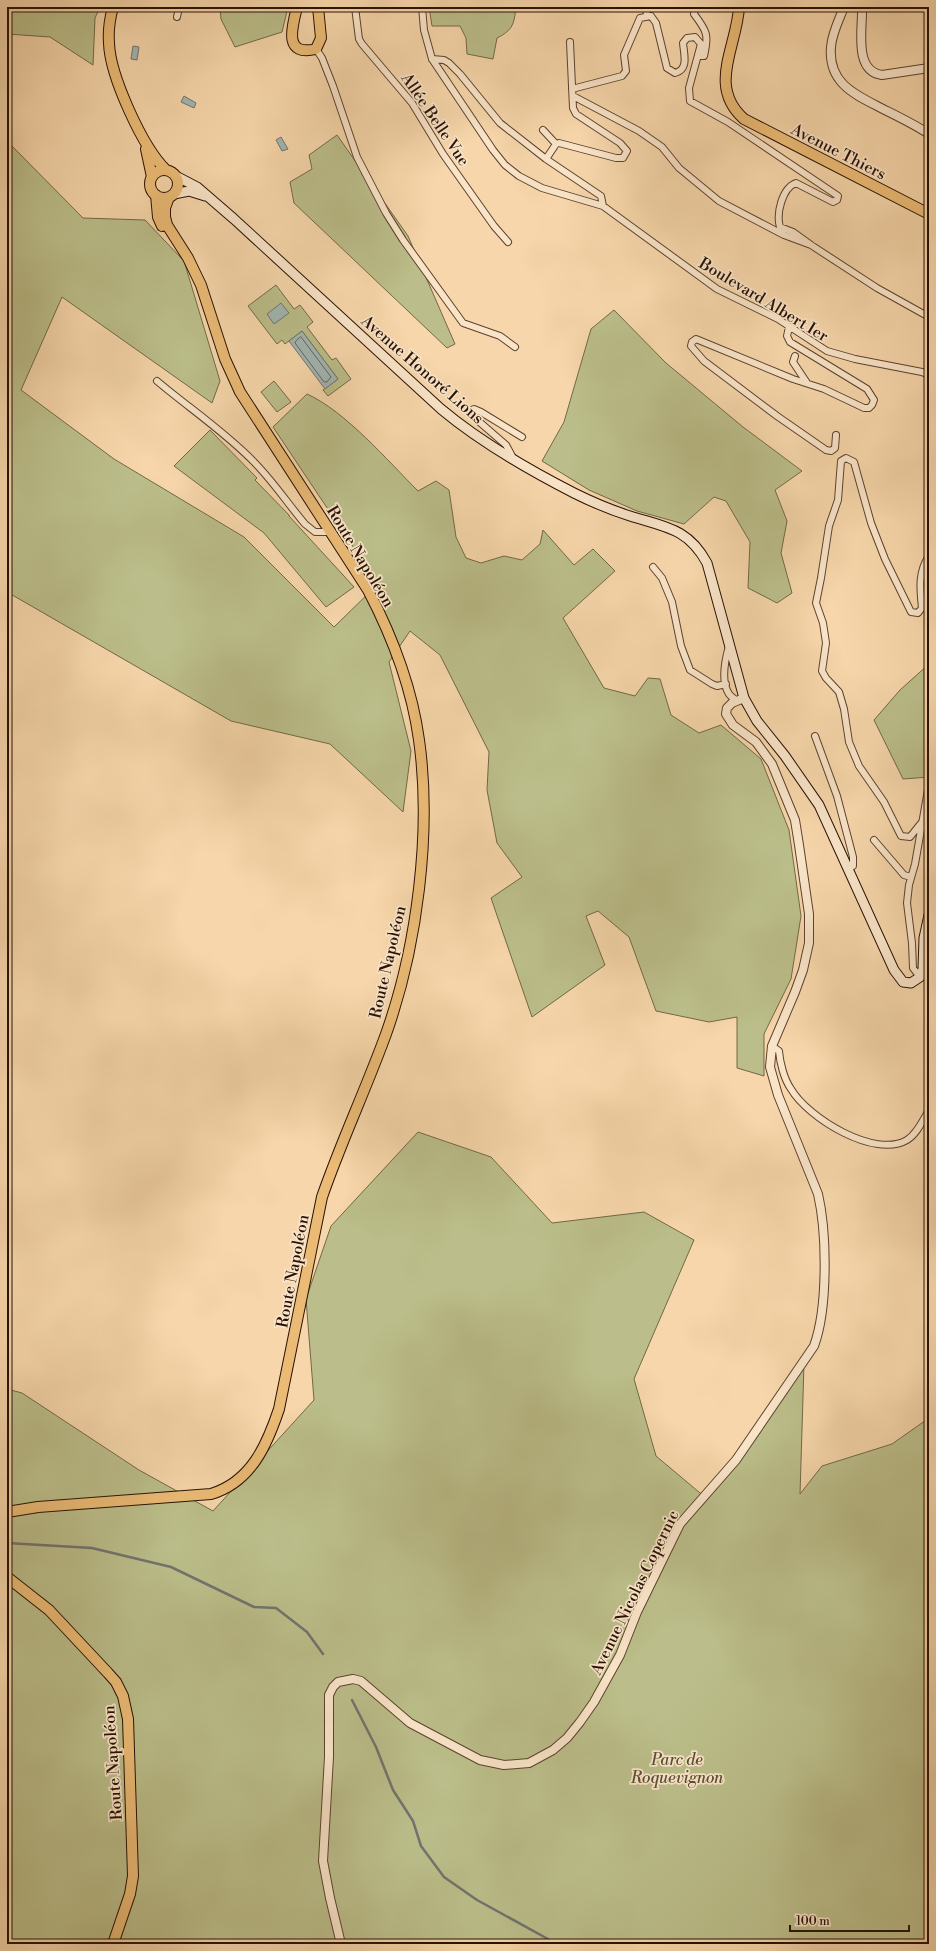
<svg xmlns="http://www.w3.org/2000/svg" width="936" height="1951" viewBox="0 0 936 1951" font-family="'Libre Bodoni',serif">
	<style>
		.green { fill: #bbbe8a; stroke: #726847 }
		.water { fill: #a1b6b4; stroke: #71746e }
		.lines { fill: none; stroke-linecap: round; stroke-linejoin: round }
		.shore { stroke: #64645c; stroke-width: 1 }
		.stream { stroke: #71746e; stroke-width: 2.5 }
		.minor-casing { stroke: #5c422e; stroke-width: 8 }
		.tertiary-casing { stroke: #5c422e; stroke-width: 10 }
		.secondary-casing { stroke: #281104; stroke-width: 11 }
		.primary-casing { stroke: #281104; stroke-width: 12 }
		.minor { stroke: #f9e4c8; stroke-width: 6 }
		.tertiary { stroke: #f9e4c8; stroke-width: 8 }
		.secondary { stroke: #f9e4c8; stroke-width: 9 }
		.primary { stroke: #ebbb75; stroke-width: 10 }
		.labels { text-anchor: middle; stroke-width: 3.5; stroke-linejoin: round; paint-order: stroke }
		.street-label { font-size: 16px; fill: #281104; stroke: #f9e4c8 }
		.park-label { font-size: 16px; font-style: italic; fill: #5b4e33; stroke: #f9e4c8 }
	</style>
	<rect width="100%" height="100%" fill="#f6d6aa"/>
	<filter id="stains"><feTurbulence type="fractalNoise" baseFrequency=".005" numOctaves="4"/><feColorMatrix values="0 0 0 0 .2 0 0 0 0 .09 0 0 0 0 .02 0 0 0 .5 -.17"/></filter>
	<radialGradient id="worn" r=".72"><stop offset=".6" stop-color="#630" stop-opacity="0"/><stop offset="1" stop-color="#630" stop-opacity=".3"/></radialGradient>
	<path class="green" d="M7,7h93l-5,11 -2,47 -43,-28 -43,-3z
		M220,7h68l-6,25 -47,15 -14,-28z
		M429,7h87c-2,17 -3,23 -19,31l-4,21 -26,-5 -1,-16 -6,-12h-28z
		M337,135l71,101 47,108 -8,4 -153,-145 -4,-21 22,-13 -3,-14z
		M7,139l1,3 75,76 62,2 39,41 36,120 -8,22 -150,-106 -41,93 93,69 130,78 90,90 44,-43 -105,-157 34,-33c38,17 81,67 111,97l18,-10 13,9 7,47 10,21 15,5 23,-7 18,4 18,-16 3,-14 31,35 19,-16 22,22 -52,47 41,70 31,8 13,-18 12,1 11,36 28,18 22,-8 40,34 28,71 12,86 -10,63 -27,55v42l-27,-8v-51l-28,5 -53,-11 -27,-74 -31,-26 -12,5 19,49 -73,52 -41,-119 31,-21 -25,-34 -10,-53 2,-38 -49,-97 -30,-24 -21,31 22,89 -8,61 -73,-68 -99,-23 -224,-129z
		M276,285l18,24 6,-4 13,17 -6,5 25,33 4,-2 15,21 -23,17 -5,-6 15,-11 -36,-48 -17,13 -3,-4 -5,4 -29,-38z
		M614,310l52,53 77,64 59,44 -27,19 12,31 -6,32 11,40 -15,10 -29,-15 2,-46 -24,-41 -12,-4 -30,27 -47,-13 -48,-21 -47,-29 22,-39 27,-93z
		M274,381l17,21 -14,10 -16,-20z
		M210,430l47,48 -2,2 34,35v1l65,71 -28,20 -62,-74 -90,-67z
		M929,664v113l-26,2 -29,-59 26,-30z
		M418,1132l73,25 61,66 92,-11 50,28 -60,139 22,77 50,42 98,-134 -4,130 22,-28 70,-22 37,-26v526h-922v-555l15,4 117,77 74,41 101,-111 -8,-101 25,-73z"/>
	<path class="water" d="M133,46l6,1 -2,13 -6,-1z
		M184,96l12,7 -2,5 -13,-6z
		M281,137l7,12 -6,2 -6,-11z
		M281,303l8,10 -15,11 -7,-10z
		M302,331l36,48 -13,10 -36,-48z"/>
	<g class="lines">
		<path class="shore" d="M301,337l30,40 -4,5h-3l-29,-39 1,-2z"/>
		<path class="stream" d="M7,1543l85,5 79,19 83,40 22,1 31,24 16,22
			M352,1700l24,47 17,43 20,31 8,25 23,31 33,23 80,44"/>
		<defs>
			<path id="minor" d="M355,7l4,32 3,5 50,59 31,51 51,72 14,16
				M422,7l2,23 8,29 61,91 12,15 14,11 23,12 61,18 114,83 61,30 49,32 28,8 67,13 7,3
				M646,7l1,9
				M695,7l-1,7c13,17 15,21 10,42h-6
				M177,17l2,-10
				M316,49l6,9 11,28 24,71 29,56 17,27 60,83 37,13 15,11
				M432,59l12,1 5,3 11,11 40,49 46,36 55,37 2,10
				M572,89l50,-13 4,-5 -2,-16 16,-37 11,-2 5,7 11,45 8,5c14,-4 9,-18 8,-30l4,-5 8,-1 6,7 -12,44 1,13 38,21 110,74 -1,4 -4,2 -37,-19c-14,5 -20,31 -16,44l13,5 18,13
				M573,96l66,35 23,16 17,21 40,33 65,34 27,10 66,43 52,29
				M543,130l13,14
				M546,159l10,-15 3,-1 57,15h7l4,-7 -7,-8 -44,-29 -3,-6 -3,-66
				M789,327l-2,9 3,6 77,47 7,11 -2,5 -3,3h-5l-40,-19 -31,-10 -97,-40 -4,3 -1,4 13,15 73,55 49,34 5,1 4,-3 1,-13
				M795,356l-2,6 14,21
				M157,381c32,27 68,51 97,81 19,19 34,42 51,62l10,8h16
				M513,458l-7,-13 -30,-26 -4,-9 2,-1 7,3 41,25
				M653,567l9,11 10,24 9,44 9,24 22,14 5,2 9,-2
				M729,646c-4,14 -8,36 0,48 2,3 6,5 8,7
				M815,736l22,60 16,61v9l-4,2
				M922,822l-12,15 -9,-1 -17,-34 -25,-36 -10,-24 -5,-33 -5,-17 -13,-14 -4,-7 4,-28 -3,-20 -7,-20 5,-25 8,-52 9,-26 3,-39 5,-3 8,4 17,61 14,36 26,53 7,1 4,-5c-2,-19 -4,-36 7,-52
				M874,840l30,35 7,2
				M920,977l-7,-9 -1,-25 -5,-40 2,-18 6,-21 14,-80
				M772,1046l7,5c1,12 5,28 12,38 17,29 84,70 116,51 10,-6 16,-20 22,-30"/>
			<path id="tertiary" d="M844,7c-5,13 -12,26 -13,40 -3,36 23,47 50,61 16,8 33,16 48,26
				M862,7c1,21 -9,64 20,68l47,-7
				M341,1944l-11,-46 -7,-37 6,-104v-62l4,-8 5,-5 15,-3 8,2 49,42 70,37 24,5 25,-2 24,-13 14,-12 13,-16 14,-20 26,-47 17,-43 43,-88 56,-64 78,-114c14,-38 13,-113 4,-152l-40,-99 -8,-28 2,-21 23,-54 8,-22 6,-27v-29l-10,-69 -4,-25 -23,-56 -16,-22 -23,-17 -7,-11 1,-6 5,-5 12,-5"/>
			<path id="secondary" d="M176,176l21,11 37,32 207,190c37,31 90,62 133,84 18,9 37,17 56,23 35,11 58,12 77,47l37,135 13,23 28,35 34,49 75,165 9,12 8,1 9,-6 3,-8 1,-31 5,-23
				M174,194l15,-3 16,5"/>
			<path id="primary" d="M113,7c-3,11 -5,24 -4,36 1,33 34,105 57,127
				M297,7c-5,20 -14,50 19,42l5,-11 -3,-31
				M739,7c-2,40 -32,79 5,112l185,95
				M146,149l6,28
				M150 184a14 14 0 1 1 28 0a14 14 0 1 1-28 0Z
				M156,195l2,22 4,9
				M7,1512l31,-5 173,-13c40,-12 56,-49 68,-85l43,-212c19,-55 44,-108 64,-163 31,-87 46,-202 33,-294 -7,-52 -27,-104 -51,-150l-128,-198 -15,-33 -24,-74 -13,-27 -21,-33 -2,-8v-9l4,-11
				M7,1577l42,33 59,63 8,9 7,14 5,23 5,157 -3,18 -17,50"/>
		</defs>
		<use href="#minor" class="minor-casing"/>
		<use href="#tertiary" class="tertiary-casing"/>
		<use href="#secondary" class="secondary-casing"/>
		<use href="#primary" class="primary-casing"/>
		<use href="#minor" class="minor"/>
		<use href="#tertiary" class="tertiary"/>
		<use href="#secondary" class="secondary"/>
		<use href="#primary" class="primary"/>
	</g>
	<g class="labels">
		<g class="street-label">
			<text transform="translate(436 119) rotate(56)" y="6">Allée Belle Vue</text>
			<text transform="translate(839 151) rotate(27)" y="6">Avenue Thiers</text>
			<text transform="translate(764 299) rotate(31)" y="6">Boulevard Albert Ier</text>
			<text transform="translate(423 369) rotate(41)" y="6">Avenue Honoré Lions</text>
			<text transform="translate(361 556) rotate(59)" y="6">Route Napoléon</text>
			<text transform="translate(387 962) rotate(-77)" y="6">Route Napoléon</text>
			<text transform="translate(292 1271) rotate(-79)" y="6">Route Napoléon</text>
			<text transform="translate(634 1592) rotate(-64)" y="6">Avenue Nicolas Copernic</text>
			<text transform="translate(112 1763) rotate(-94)" y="6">Route Napoléon</text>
		</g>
		<g class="park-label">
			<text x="677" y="1765">Parc de<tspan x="677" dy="18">Roquevignon</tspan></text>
		</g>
	</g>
	<rect width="936" height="1951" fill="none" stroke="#f6d6aa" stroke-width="24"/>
	<rect x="8" y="8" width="920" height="1935" fill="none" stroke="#281104" stroke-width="2"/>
	<rect x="12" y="12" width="912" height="1927" fill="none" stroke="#281104"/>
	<path d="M790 1925v6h119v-6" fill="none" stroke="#281104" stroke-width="2"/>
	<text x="796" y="1925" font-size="12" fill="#281104" stroke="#f9e4c8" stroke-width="3" paint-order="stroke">100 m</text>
	<rect width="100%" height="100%" filter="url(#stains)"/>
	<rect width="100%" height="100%" fill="url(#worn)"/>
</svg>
